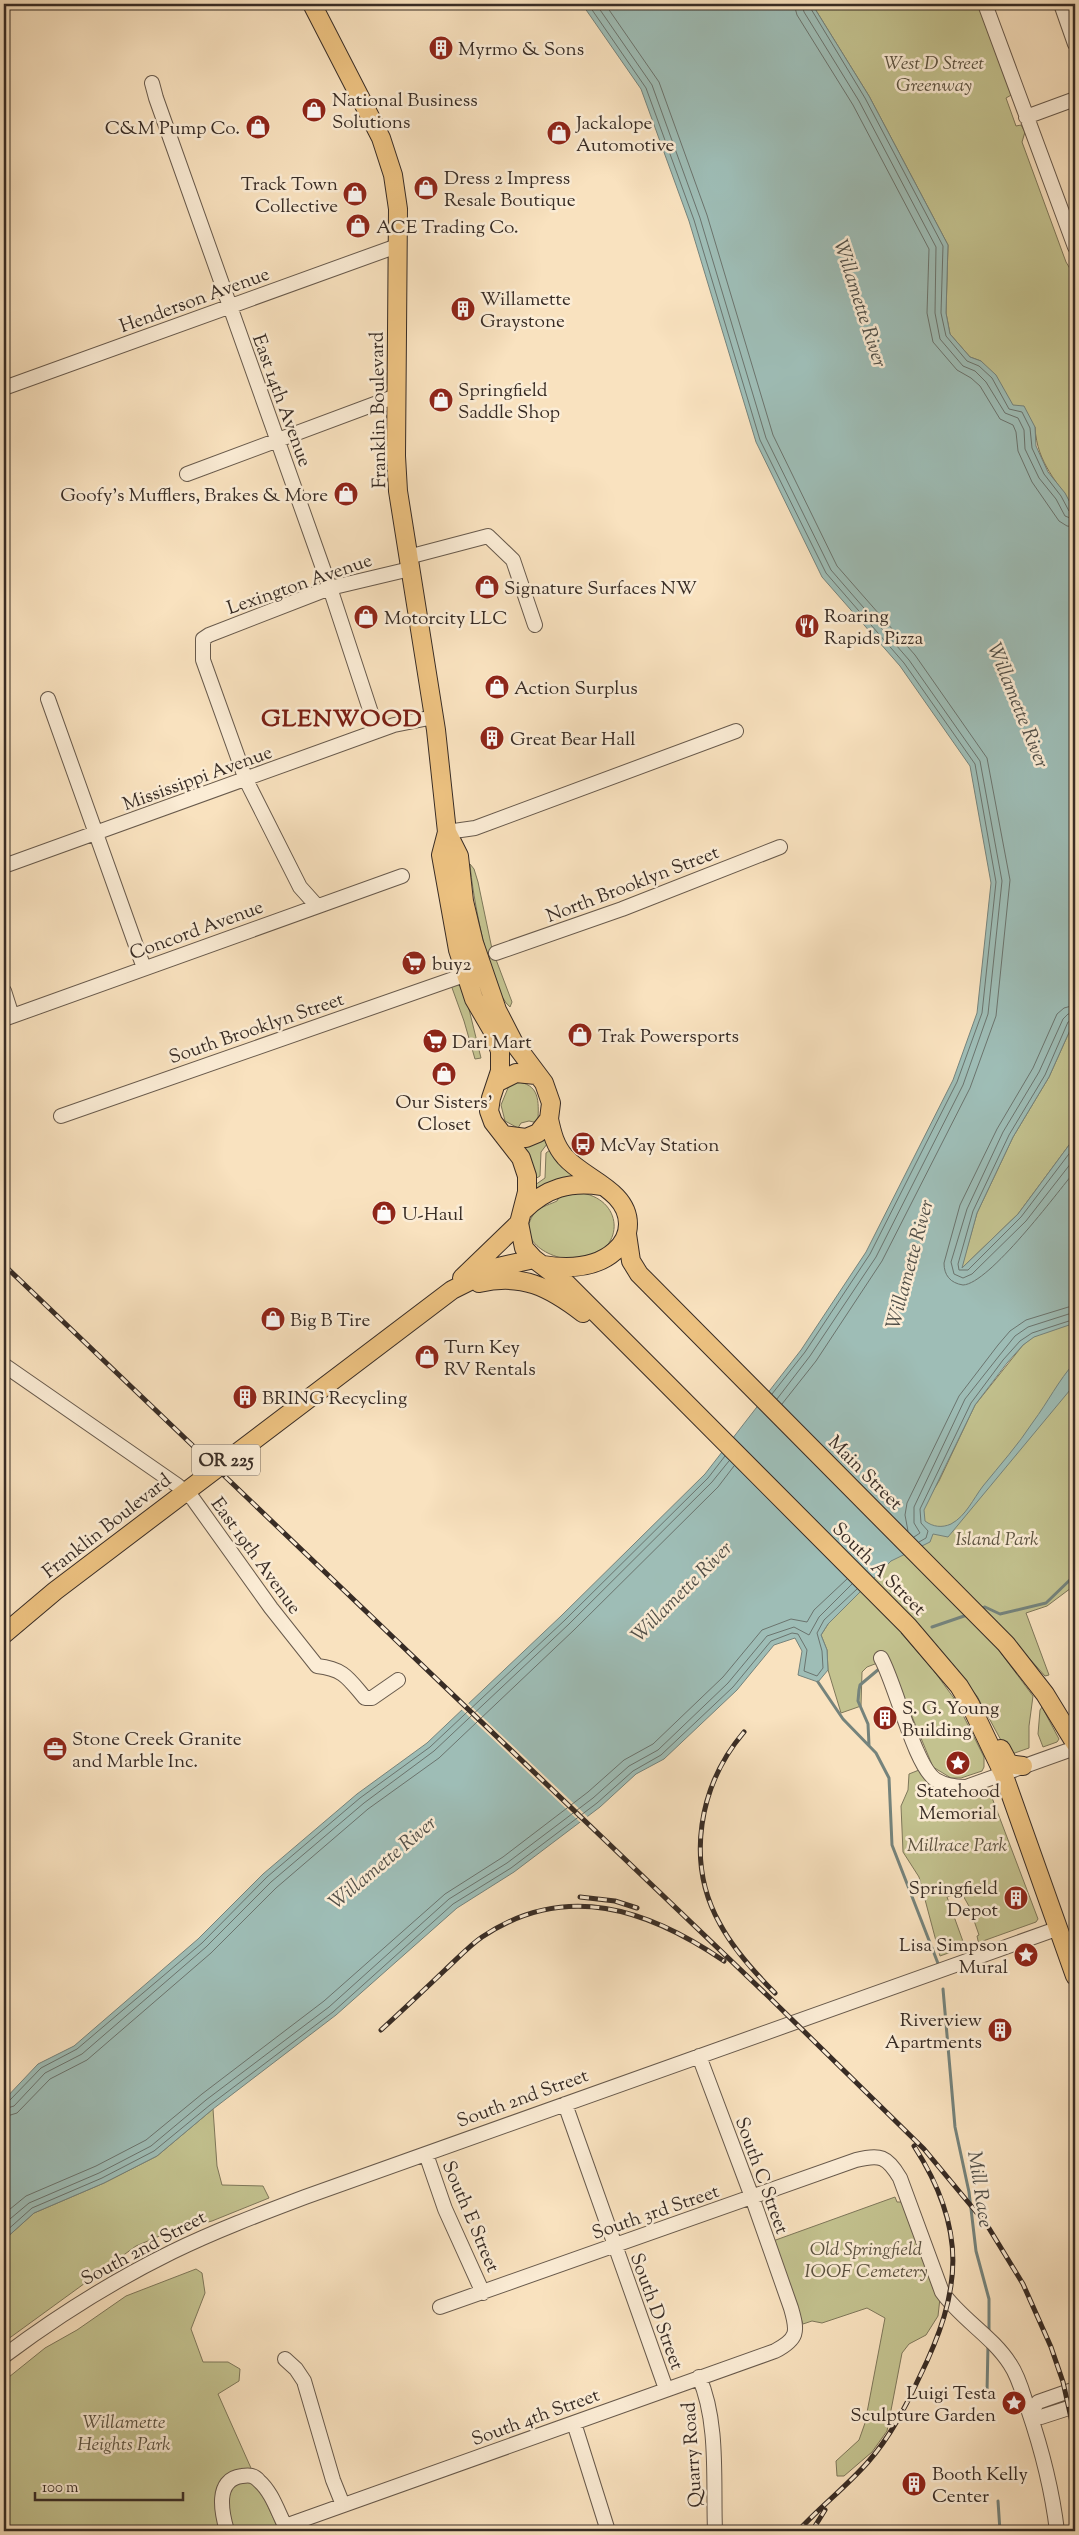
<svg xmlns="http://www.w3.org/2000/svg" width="1079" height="2535" viewBox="0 0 1079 2535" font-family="'Sorts Mill Goudy',serif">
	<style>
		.green { fill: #c3c28f; stroke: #7e775a }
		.water { fill: #9ebdb6; stroke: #75837c }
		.pier { fill: #f9e2bf }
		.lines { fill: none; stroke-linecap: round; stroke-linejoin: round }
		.shore { stroke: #6b746e; stroke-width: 1 }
		.stream { stroke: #75837c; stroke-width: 3 }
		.minor-casing { stroke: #685a4c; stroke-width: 16 }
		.major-casing { stroke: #382c25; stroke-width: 20 }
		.minor { stroke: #fbecd5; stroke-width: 14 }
		.major { stroke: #ecc180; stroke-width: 18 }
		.rail-casing { stroke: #382c25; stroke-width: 5 }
		.rail { stroke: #fbecd5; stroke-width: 3; stroke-dasharray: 9; stroke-linecap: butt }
		.labels { text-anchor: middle; stroke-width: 5; stroke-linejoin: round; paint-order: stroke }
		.shield { fill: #fbecd5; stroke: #72665a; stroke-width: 1 }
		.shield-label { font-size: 18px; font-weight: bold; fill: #382c25 }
		.poi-label { font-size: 19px; fill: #382c25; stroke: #fbecd5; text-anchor: start }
		.park-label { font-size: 19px; font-style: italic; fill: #5b5240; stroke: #fbecd5 }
		.street-label { font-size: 19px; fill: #382c25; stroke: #fbecd5 }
		.water-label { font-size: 20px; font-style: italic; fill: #525049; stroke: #fbecd5 }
		.district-label { font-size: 24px; font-weight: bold; letter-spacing: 1px; fill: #7a1f14; stroke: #fbecd5 }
	</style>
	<rect width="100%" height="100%" fill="#f9e2bf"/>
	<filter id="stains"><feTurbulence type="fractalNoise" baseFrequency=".004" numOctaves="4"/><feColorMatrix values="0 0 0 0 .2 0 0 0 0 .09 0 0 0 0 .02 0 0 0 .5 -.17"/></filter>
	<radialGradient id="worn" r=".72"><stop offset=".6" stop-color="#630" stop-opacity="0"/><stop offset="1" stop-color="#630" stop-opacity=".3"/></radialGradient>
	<path class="green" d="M812,4h167l34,90 -7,4 10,28 5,-1 4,7 -3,10 44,120 9,15v235c-17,-32 -38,-47 -40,-85l-22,-21 -32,-45 -11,-4 -20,-23 -4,-21 2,-68 -79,-149z
		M470,864l4,5 4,13 14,67 20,53 -2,5c-21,-17 -38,-115 -40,-143z
		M456,984l5,2 4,7 16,65 -6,1 -11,-38 -13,-36z
		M1075,1019v118l-57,77 -57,55 16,-56 36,-76 36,-60z
		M519,1082c23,4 19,24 19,41l-9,-2 -8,2 -3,5 -13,-7 -4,-16 9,-22z
		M544,1136l3,8 -6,8 -1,24 -5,3 -13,-33z
		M550,1150l26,27 -41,13v-5l10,-7 1,-25z
		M582,1193c44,8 42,60 -1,66 -27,4 -71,-19 -44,-49 2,-2 16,-7 20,-9l3,-6z
		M1075,1303v282l-28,21 -21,7 23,62 -4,1 -33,-37 -14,10 35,47 -4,30v22l-20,7 -32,-59 -65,-73 -11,10 33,38 22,30 28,56v10l-2,4 -21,7h-10l-18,-11 -45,-108 -21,8 -5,5 -1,34 -20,7 -13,-43 -1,-20 -6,-15 7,-11 63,-63 48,-80 36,-76 48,-60z
		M1042,1707l17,32 -2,3 -14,5 -5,-13 2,-24z
		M919,1770c14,23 39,30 64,22l2,3h6l47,124 -2,3 -53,19 -4,4 -2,-9 2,-1 -8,-23 6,-3v-2l-7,1 -9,-16 -14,5 18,50 -25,9 -21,-79 -16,-25 -2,-46 7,-16 1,-16z
		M213,2109l4,57 5,19 41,1 6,12 -57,23 -43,11 -33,14 -132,96v-102l30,-27 70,-30 53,-27z
		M895,2197l2,5h6l37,96 -2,18 -12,19 -17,9 -7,9 -15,78 -15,21 -28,24h-7l-1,-15 23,-21 6,-17 20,-105 -18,-10 -45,15 -10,-2 -9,3 -30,-83z
		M196,2269l6,4 3,20 -14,36 12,33h25l12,7 -1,12 -21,13 61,137h-275v-150l41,-33 32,-18 49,-34z"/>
	<path class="water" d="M582,4h230l57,92 79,149 -2,68 4,21 20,23 11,4 15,14 17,30 11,1 11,21 1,19 12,26 17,21 10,19v507l-26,58 -36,60 -36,76 -15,55 56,-54 57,-77v186l-41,14 -11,8 -16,18 -32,42 -46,95 -5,10 1,11c8,6 17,7 26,3 15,-8 22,-25 32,-38 17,-21 35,-41 50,-64 15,-20 25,-41 42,-60v22l-127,153 -15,-3 -3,8 -39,19 -63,63 -7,11 6,15 1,20 -10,12 -20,-7 4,-24 -7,-13 -21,7 -37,45 -73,69 -28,15 -36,33 -86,65 -57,36 -121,107 -123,94 -56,47 -53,27 -70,30 -30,27v-140l34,-36 36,-18 124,-107 65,-65 94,-80 70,-51 134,-127 144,-142 96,-124 65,-98 87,-172 24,-67 14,-130 -21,-117 -70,-100 -78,-89 -66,-135 -67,-221 -48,-132z"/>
	<path class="pier" d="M467,1702l122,116 -7,6 -122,-116z"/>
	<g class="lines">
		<path class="shore" d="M588,4l58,84 48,132 66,220 66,133 78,90 71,101 21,118 -14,131 -25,69 -87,172 -65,98 -33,42
			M596,4l56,81 48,133 66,220 65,132 78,90 71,101 22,120 -14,133 -25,71 -87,172 -66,99 -33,43
			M605,4l54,78 48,133 66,220 64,131 78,89 72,103 23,122 -14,136 -26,72 -88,173 -66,100 -34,43
			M794,4l3,11 56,90 76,144 -2,64 6,29 24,28 14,8 9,8 20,33 13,6 3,7 2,19 14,31 27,39 8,5 8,1
			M802,4l2,8 55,89 77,146 -1,66 5,26 23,27 12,5 11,11 19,31 13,5 6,12 1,19 14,29 17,21 9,17 10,4
			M808,4l57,94 78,148 -2,67 5,23 21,25 12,5 13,12 17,31 13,3 8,16 2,20 12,26 17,22 8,15 6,2
			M1075,1005l-11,3 -7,6 -24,54 -36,61 -37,76 -16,58c0,12 6,20 19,22 26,-1 94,-92 112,-114
			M1075,1013l-7,1 -5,5 -24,53 -36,60 -36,77 -16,53 3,12 9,4 9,-4 54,-53 49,-63
			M1075,1019l-7,3 -23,53 -36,60 -36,76 -15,53 1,6h9l53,-53 54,-71
			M908,1531l-3,-16 2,-12 52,-107 39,-51 12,-14 16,-11 49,-15
			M914,1537l6,-4 -6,-10v-16l51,-108 34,-43 16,-20 13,-9 47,-15
			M919,1542l7,-4 2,-7 -7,-8 -1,-14 51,-106 32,-43 17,-19 12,-8 43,-14
			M4,2103l5,-2 32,-33 36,-19 125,-106 65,-66 93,-79 70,-51 135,-127 143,-142 17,-22
			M4,2109l10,-3 31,-33 37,-19 124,-107 65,-65 93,-79 70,-52 135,-127 143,-142 17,-21
			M4,2117l13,-4 33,-34 37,-19 124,-107 65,-65 92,-79 71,-51 135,-128 144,-143 16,-21
			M4,2214l22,-18 70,-30 50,-26 56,-46 122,-93 121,-107 58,-37 85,-65 36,-32 29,-16 70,-67 39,-47 29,-11 16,3 7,-12 33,-31
			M4,2224l25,-21 70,-30 52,-27 55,-46 123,-93 120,-108 58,-36 86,-65 36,-32 29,-16 70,-67 39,-47 27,-9 15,8 10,-18 33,-33
			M4,2233l28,-25 70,-30 52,-27 56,-46 123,-93 120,-108 58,-36 86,-65 36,-32 28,-16 72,-68 38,-46 21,-8 6,1 9,16 -3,21 13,5 6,-8 -1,-17 -5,-18 7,-13 33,-31"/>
		<path class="stream" d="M980,1609l5,-2 15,7 46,-11 29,-28
			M932,1627l35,-12
			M818,1682l25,37 33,34 13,25 3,67 47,121
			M869,1745l-1,-21 -10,-23 1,-11 1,-5 19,-16
			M943,1989l12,138 14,65 7,59 13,48v35
			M987,2392l1,-47
			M998,2501l2,30"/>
		<defs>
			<path id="minor" d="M985,4l90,243
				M1061,4l14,40
				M152,83l4,15 174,490 47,143
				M1026,117l49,-18
				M4,388l393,-142
				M187,474l209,-78
				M408,557l80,-21 25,24 22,65
				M48,699l96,269
				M447,832l28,-4 261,-97
				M4,866l390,-141 40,-8
				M317,906l-17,-19 -54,-107 -43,-120v-21l6,-4 121,-47 80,-19
				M496,953l126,-44 158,-62
				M4,991l8,25
				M4,1019l398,-143
				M61,1116l415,-145
				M4,1365l173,120 16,14 78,109 46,58c27,3 31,12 48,32h7l26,-18
				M881,1658c15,27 34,109 55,122 10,6 19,7 30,7l109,-39
				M565,2104l101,285
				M426,2154l19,55 38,84
				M440,2307l416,-147c24,-6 31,-4 44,18l42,114c19,27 50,44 68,72 9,13 13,30 18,45 14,41 24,80 29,122
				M4,2356c52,-39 109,-75 168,-104 43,-21 88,-38 133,-55l754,-269
				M285,2359l11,10 8,12 29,99 10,25
				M699,2377c20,45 14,106 16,154
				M1075,2389l-37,13 -8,11 11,4 34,-11
				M574,2423l34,108
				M285,2526l490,-175c23,-12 23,-19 16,-43l-39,-111 -53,-141
				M227,2531c-5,-17 -13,-52 15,-55 7,-1 12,-1 17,5 14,12 20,35 29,50"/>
			<path id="major" d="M312,4l69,134 12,37 5,34 -2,247 2,35 38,239 11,102 12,24 5,45 10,42 23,67 17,33 30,40 7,20 -2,16 -11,14 -12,5 -23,-3
				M447,832l-6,23 17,95 16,49 18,31 8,21v20l-9,27 -2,13 4,11 28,36 6,18v16l-8,31 5,25 10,11 34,26 97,97 243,244 51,60 11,18 33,69 72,203
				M498,1082l18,-9 20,2
				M523,1211c23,-23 47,-30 79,-25
				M627,1234l4,27 8,13 367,370 39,50 30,49
				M543,1265c25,4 52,4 72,-14 8,-7 13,-16 13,-27 0,-34 -44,-45 -63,-67 -10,-11 -13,-24 -16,-38
				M462,1278l57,-55
				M479,1283c43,-10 70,4 104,30
				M4,1634l51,-43 397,-301 46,-23 36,-8
				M1001,1749l8,15 14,2"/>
		</defs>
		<use href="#minor" class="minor-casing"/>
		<use href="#major" class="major-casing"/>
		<use href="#minor" class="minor"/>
		<use href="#major" class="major"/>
		<defs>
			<path id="rail" d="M4,1265l765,732 155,152 63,76 36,59 28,63 12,35 12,54
				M744,1732c-45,53 -59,130 -24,192 14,26 34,48 55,69
				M580,1897l35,4 22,7
				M381,2030c22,-20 43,-40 64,-60 12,-11 24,-24 37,-33 83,-56 166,-28 242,24
				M798,2531c22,-24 48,-44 70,-69 22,-25 37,-54 51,-84 43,-87 49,-148 -5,-232
				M812,2531l13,-21"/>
		</defs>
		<use href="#rail" class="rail-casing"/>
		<use href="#rail" class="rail"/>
	</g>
	<defs>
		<symbol id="building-disc" viewBox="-11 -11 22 22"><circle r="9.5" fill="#8f2418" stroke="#fbecd5"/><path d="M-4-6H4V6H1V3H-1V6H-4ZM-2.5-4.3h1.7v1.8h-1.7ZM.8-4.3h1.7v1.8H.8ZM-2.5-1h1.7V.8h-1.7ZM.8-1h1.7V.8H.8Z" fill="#fff"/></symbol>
		<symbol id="shop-disc" viewBox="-11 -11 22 22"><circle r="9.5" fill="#8f2418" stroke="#fbecd5"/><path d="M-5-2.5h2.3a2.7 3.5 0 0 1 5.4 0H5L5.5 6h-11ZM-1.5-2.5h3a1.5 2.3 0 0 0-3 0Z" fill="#fff"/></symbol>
		<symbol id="restaurant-disc" viewBox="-11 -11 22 22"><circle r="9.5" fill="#8f2418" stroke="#fbecd5"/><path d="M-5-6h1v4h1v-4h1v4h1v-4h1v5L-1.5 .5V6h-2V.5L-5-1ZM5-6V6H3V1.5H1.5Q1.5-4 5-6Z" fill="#fff"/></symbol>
		<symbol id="supermarket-disc" viewBox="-11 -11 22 22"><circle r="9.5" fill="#8f2418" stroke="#fbecd5"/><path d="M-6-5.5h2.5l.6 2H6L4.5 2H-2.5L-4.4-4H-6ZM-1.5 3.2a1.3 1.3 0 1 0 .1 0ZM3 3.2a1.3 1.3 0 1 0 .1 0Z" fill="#fff"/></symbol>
		<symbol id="bus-disc" viewBox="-11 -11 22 22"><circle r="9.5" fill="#8f2418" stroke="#fbecd5"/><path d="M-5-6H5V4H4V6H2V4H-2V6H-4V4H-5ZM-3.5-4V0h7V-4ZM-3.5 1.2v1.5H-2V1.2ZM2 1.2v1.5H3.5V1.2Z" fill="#fff"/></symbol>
		<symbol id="office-disc" viewBox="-11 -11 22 22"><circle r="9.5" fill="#8f2418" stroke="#fbecd5"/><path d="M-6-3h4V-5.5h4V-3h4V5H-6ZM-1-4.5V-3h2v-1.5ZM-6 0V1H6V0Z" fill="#fff"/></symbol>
		<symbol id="sight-disc" viewBox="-11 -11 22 22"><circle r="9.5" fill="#8f2418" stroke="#fbecd5"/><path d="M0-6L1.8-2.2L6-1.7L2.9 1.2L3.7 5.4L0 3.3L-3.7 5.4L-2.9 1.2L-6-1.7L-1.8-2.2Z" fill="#fff"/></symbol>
	</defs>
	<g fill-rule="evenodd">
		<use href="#building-disc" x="427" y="34" width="28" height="28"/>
		<use href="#shop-disc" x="300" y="96" width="28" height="28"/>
		<use href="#shop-disc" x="244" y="113" width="28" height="28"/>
		<use href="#shop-disc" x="545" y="119" width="28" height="28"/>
		<use href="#shop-disc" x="412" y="174" width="28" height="28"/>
		<use href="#shop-disc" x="341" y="180" width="28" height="28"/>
		<use href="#shop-disc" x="344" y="212" width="28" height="28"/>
		<use href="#building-disc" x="449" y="295" width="28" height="28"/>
		<use href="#shop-disc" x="427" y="386" width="28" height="28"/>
		<use href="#shop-disc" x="332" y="480" width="28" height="28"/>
		<use href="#shop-disc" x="473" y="573" width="28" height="28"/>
		<use href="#shop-disc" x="352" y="603" width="28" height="28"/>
		<use href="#restaurant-disc" x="793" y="612" width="28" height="28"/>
		<use href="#shop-disc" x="483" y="673" width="28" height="28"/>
		<use href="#building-disc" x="478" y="724" width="28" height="28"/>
		<use href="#supermarket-disc" x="400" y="949" width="28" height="28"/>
		<use href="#shop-disc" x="566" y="1021" width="28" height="28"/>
		<use href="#supermarket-disc" x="421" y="1027" width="28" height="28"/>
		<use href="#shop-disc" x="430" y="1060" width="28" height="28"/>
		<use href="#bus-disc" x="569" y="1130" width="28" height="28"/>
		<use href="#shop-disc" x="370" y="1199" width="28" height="28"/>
		<use href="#shop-disc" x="259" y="1305" width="28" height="28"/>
		<use href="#shop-disc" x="413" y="1343" width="28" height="28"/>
		<use href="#building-disc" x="231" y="1383" width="28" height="28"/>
		<use href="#building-disc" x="871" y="1704" width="28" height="28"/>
		<use href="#office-disc" x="41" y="1735" width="28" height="28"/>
		<use href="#sight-disc" x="944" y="1749" width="28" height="28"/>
		<use href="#building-disc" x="1002" y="1884" width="28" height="28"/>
		<use href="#sight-disc" x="1012" y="1941" width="28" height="28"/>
		<use href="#building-disc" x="986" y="2016" width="28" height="28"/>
		<use href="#sight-disc" x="1000" y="2389" width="28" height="28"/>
		<use href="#building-disc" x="900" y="2470" width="28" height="28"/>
	</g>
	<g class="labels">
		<rect class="shield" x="192" y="1444.5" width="68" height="31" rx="4"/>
		<g class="shield-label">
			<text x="226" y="1466">OR 225</text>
		</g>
		<g class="poi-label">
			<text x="458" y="55">Myrmo &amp; Sons</text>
			<text x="332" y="106">National Business<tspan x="332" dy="22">Solutions</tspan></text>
			<text x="576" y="129">Jackalope<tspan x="576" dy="22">Automotive</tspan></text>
			<text x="240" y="134" text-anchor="end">C&amp;M Pump Co.</text>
			<text x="444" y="184">Dress 2 Impress<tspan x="444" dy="22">Resale Boutique</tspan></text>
			<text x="338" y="190" text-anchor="end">Track Town<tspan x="338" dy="22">Collective</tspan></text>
			<text x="376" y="233">ACE Trading Co.</text>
			<text x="480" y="305">Willamette<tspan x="480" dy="22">Graystone</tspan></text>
			<text x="458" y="396">Springfield<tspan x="458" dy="22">Saddle Shop</tspan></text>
			<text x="328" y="501" text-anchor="end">Goofy's Mufflers, Brakes &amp; More</text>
			<text x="504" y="594">Signature Surfaces NW</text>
			<text x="824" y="622">Roaring<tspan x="824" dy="22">Rapids Pizza</tspan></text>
			<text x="384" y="624">Motorcity LLC</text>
			<text x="514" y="694">Action Surplus</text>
			<text x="510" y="745">Great Bear Hall</text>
			<text x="432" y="970">buy2</text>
			<text x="598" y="1042">Trak Powersports</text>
			<text x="452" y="1048">Dari Mart</text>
			<text x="444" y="1108" text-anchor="middle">Our Sisters’<tspan x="444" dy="22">Closet</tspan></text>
			<text x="600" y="1151">McVay Station</text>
			<text x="402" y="1220">U-Haul</text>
			<text x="290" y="1326">Big B Tire</text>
			<text x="444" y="1353">Turn Key<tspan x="444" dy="22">RV Rentals</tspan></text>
			<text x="262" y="1404">BRING Recycling</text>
			<text x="902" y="1714">S. G. Young<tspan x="902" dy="22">Building</tspan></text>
			<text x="72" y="1745">Stone Creek Granite<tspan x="72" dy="22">and Marble Inc.</tspan></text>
			<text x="958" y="1797" text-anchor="middle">Statehood<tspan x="958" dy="22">Memorial</tspan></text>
			<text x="998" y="1894" text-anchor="end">Springfield<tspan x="998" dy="22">Depot</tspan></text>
			<text x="1008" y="1951" text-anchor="end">Lisa Simpson<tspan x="1008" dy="22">Mural</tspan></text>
			<text x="982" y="2026" text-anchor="end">Riverview<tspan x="982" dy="22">Apartments</tspan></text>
			<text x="996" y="2399" text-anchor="end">Luigi Testa<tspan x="996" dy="22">Sculpture Garden</tspan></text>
			<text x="932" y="2480">Booth Kelly<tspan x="932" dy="22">Center</tspan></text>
		</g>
		<g class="park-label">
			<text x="934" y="69">West D Street<tspan x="934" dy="22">Greenway</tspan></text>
			<text x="997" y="1545">Island Park</text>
			<text x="957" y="1851">Millrace Park</text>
			<text x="866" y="2255">Old Springfield<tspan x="866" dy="22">IOOF Cemetery</tspan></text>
			<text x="124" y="2428">Willamette<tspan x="124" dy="22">Heights Park</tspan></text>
		</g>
		<g class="street-label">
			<text transform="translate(194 299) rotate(-20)" y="7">Henderson Avenue</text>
			<text transform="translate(283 400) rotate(70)" y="7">East 14th Avenue</text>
			<text transform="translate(377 410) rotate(-91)" y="7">Franklin Boulevard</text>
			<text transform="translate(299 583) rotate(-19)" y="7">Lexington Avenue</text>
			<text transform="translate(197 777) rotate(-20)" y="7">Mississippi Avenue</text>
			<text transform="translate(632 883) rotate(-21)" y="7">North Brooklyn Street</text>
			<text transform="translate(196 929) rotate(-20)" y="7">Concord Avenue</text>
			<text transform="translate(256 1027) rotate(-19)" y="7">South Brooklyn Street</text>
			<text transform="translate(866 1472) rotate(45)" y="7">Main Street</text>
			<text transform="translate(106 1525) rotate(-38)" y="7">Franklin Boulevard</text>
			<text transform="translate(257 1555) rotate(54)" y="7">East 19th Avenue</text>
			<text transform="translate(880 1568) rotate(45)" y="7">South A Street</text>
			<text transform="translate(522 2097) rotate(-20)" y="7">South 2nd Street</text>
			<text transform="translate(763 2175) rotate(70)" y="7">South C Street</text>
			<text transform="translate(655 2211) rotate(-19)" y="7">South 3rd Street</text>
			<text transform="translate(472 2216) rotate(67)" y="7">South E Street</text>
			<text transform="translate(143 2247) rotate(-28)" y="7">South 2nd Street</text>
			<text transform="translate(658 2311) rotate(70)" y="7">South D Street</text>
			<text transform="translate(535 2416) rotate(-20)" y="7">South 4th Street</text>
			<text transform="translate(691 2455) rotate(-94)" y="7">Quarry Road</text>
		</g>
		<g class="water-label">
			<text transform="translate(861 303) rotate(72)" y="7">Willamette River</text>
			<text transform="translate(1019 705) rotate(68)" y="7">Willamette River</text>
			<text transform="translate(909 1264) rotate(-75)" y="7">Willamette River</text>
			<text transform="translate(681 1591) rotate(-45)" y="7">Willamette River</text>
			<text transform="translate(382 1862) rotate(-40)" y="7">Willamette River</text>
			<text transform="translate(981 2189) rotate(81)" y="7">Mill Race</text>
		</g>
		<g class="district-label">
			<text x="342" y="726">GLENWOOD</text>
		</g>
	</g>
	<rect width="1079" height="2535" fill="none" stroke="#f9e2bf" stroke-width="20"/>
	<rect x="5" y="5" width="1069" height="2525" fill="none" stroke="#382c25" stroke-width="2.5"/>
	<rect x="10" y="10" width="1059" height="2515" fill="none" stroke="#382c25"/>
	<path d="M35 2492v8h148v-8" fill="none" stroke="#382c25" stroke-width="2.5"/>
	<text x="42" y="2492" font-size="15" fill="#382c25" stroke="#fbecd5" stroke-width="4" paint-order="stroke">100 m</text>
	<rect width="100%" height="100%" filter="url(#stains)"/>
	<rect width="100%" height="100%" fill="url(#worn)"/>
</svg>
